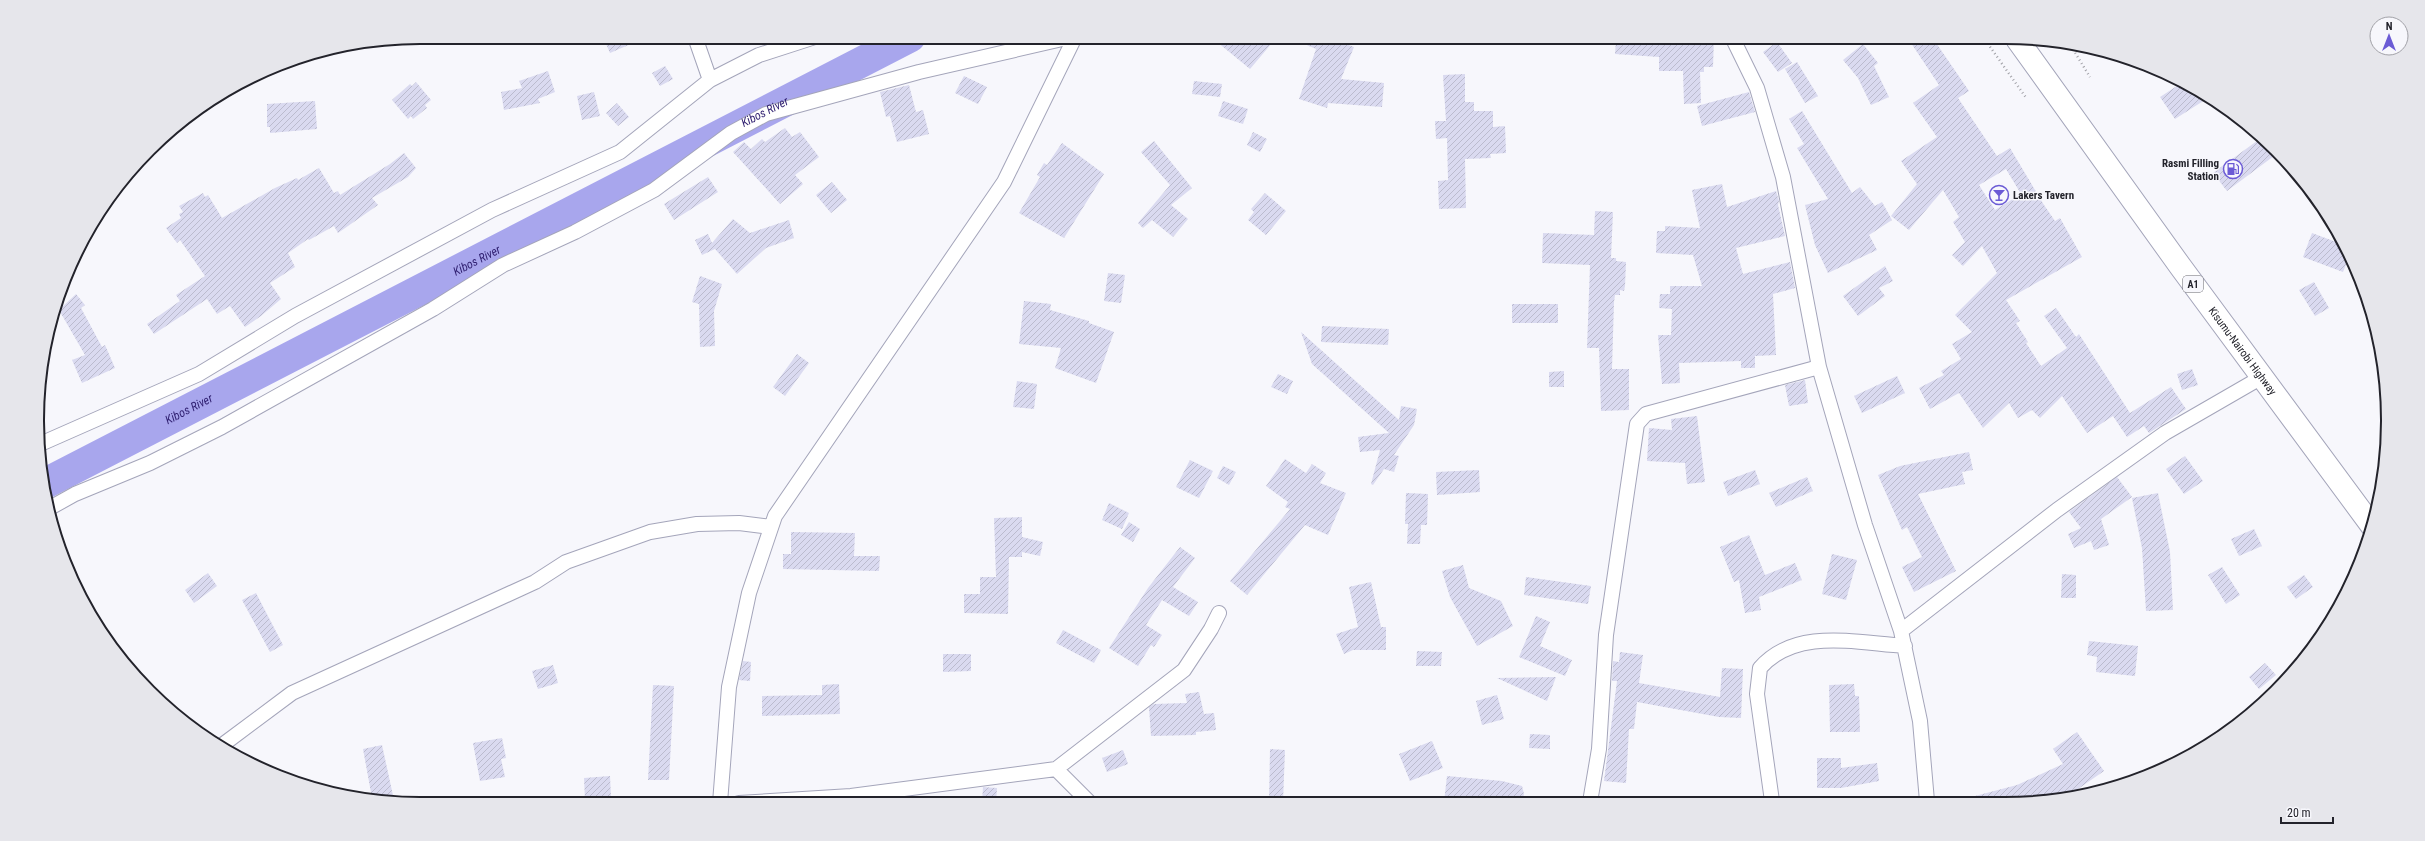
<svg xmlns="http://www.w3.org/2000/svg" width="2425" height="841" viewBox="0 0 2425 841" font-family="'Roboto Condensed',sans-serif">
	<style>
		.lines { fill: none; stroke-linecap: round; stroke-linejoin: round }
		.river { stroke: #a8a6ed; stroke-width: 31 }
		.building { fill: url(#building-hatch); fill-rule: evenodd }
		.minor-casing { stroke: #a4a5ba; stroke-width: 16 }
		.trunk-casing { stroke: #a4a5ba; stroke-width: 24 }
		.path { stroke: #a2a2a8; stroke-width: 2.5; stroke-dasharray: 1 3; stroke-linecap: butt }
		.minor { stroke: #fff; stroke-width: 14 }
		.trunk { stroke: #fff; stroke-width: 22 }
		.labels { text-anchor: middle; stroke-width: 3; stroke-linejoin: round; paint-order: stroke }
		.shield { fill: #f7f7fc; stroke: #63636a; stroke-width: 1 }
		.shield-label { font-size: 10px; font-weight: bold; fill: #23232b }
		.poi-label { font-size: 11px; font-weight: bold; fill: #23232b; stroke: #f7f7fc; text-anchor: end }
		.street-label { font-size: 11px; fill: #23232b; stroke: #f7f7fc }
		.water-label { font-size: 12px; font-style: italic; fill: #2f1f70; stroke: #f7f7fc }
		.rim { fill: none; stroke: #23232b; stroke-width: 2 }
	</style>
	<defs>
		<pattern id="building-hatch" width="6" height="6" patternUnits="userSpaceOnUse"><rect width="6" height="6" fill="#dadaf0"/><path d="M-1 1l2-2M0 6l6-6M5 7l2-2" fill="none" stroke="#bbbbce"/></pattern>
	</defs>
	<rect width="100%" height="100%" fill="#f7f7fc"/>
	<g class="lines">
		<path class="river" id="s1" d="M44,484l866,-447"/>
	</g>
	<path class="building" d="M603,37h44l-37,16z
		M1211,37h66l-27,32z
		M1288,37h39l27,10 -13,32 43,4 -2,24 -54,-4 -1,5 -28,-9 17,-50z
		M1620,37h31v4l28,1v-5h35l-1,30h-9v5h-4l1,31 -17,1 -1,-33h-24v-14l-44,-3 1,-13h4z
		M1907,37h25l37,54 -11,7 39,58 13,-8 34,57 11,16 5,-3 22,39 -76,43 14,21 -4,2 12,19 -2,1 15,23 26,-18 -23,-32 12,-8 20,29 3,-3 51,79 41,-26 15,22 -37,24 -5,-7 -17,11 -14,-21 -26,17 -25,-37 -22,22 -8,-8 -14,8 -9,-15 -26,25 -24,-35 -29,16 -11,-21 25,-13 -3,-4 20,-12 -9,-15 20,-12 -17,-17 42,-42 -15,-27 -19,20 -11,-11 13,-13 -12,-20 6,-5 -16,-27 -34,40 -18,-14 26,-32 -16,-23 36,-24 -24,-34 26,-18zM2006,169l15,25 -26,16 -16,-25z
		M1777,42l15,21 -14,9 -15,-20z
		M1863,44l15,19 -4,3 15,31 -18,8 -13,-27 -15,-18z
		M1797,62l21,34 -13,7 -20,-34z
		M665,66l8,13 -13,7 -8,-13z
		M548,71l7,21 -17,7 2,4 -36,7 -3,-18 21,-4 -3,-7z
		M1465,74v28h9v9h19v16l12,-1 1,27 -16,1 1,4 -26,1 1,49 -27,1 -1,-28 10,-1 -1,-42 -11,1 -1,-18h11l-3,-46z
		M964,76l23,11 -9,17 -23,-11z
		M1194,81l28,3 -2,13 -28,-3z
		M416,82l15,18 -6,5 2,3 -14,11 -2,-3 -3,3 -16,-19 18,-16 2,2z
		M2183,82l25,16 -33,21 -15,-22z
		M909,85l7,27 7,-2 6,24 -32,8 -7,-26 -4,1 -6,-25z
		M594,92l6,24 -18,4 -5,-24z
		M1749,92l6,20 -53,14 -5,-20z
		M315,101l2,28 -47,4v-6h-3v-23z
		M1223,101l25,8 -5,15 -25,-8z
		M617,103l12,14 -11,9 -12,-13z
		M1802,111l50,82 8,-6 15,19 7,-4 10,18 -23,15 8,15 -49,23 -13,-28 -10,-40 23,-6 -31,-51 7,-4 -15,-25z
		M785,128l7,9 8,-5 19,25 -24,18 8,9 -23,20 -47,-52 11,-10 7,7 11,-10 3,3z
		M1253,132l14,7 -7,13 -13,-7z
		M2261,138l17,15 -51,38 -14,-18z
		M1154,141l38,47 -21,17 17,14 -15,18 -21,-17 -9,8 -5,-5 32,-38 -29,-33z
		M1062,143l42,31 -40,64 -45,-25 21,-36 -3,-2 7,-12 3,2z
		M404,153l12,15 -8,9 -36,21 6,7 -40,28 -4,-7 -25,14 -1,-1 -20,14 7,14 -25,16 11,16 -20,17 -16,11 -15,-21 -13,8 -10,-15 -53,35 -7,-10 33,-23 -4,-6 29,-19 -25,-36 -3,3 -11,-15 15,-10 -2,-4 4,-2 -4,-6 24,-13 2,4 3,-2 14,23 53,-30 22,-10 1,2 21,-12 15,25 4,-2 2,4 50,-31z
		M708,177l10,15 -44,28 -10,-16z
		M832,182l15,18 -16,13 -15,-18z
		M1722,184l5,23 49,-16 3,10 -1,4 7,31 -49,12 7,26 47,-12 5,26 -22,6 3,61 -21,1v12h-14v-7l-62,2 1,20 -18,1 -4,-49h13l1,-26 -13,-1 1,-14h10v-8h32l-9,-31 -37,-2 1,-22h8v-5l35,2 -8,-38z
		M1265,193l21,18 -20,24 -18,-15 6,-8 -3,-3z
		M1595,211l18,1 -2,46h5v3l10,1 -1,24 -1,5 -4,-1v5h-5l-1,7 -2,67h17v41l-28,1 -2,-63h-12l3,-83 -48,-2 1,-30 51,2z
		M733,219l17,14 39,-13 5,18 -28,10 -29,26 -22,-25 -13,6 -7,-15 13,-6 4,9z
		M2312,233l32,12 5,12 -6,15 -40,-15z
		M1885,266l8,15 -14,7 6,8 -27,20 -15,-20z
		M1108,273l17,2 -4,28 -17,-2z
		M700,276l22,8 -8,27 1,35 -15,1 -1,-43 -7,-2z
		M2314,282l15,26 -14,8 -16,-26z
		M76,294l9,11 -4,3 21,39 3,-2 10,23 -33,15 -10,-23 13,-5 -26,-45z
		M1024,301l27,3 -1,6 39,11v2l25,9 -18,51 -41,-15 6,-20 -42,-4z
		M1512,304h46v19h-46z
		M1322,326l67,3 -1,16 -67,-3z
		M1301,332l98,88 2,-14 16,3 -3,16 -20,30 5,1 -5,16 -10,-3 -11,16 -2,-1 9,-34 -20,2 -2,-15 31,-4 -77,-69z
		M797,354l12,9 -24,33 -12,-9z
		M2192,369l6,16 -16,5 -5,-16z
		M1564,371v16h-15v-15z
		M1278,374l15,7 -6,13 -16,-7z
		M1897,376l8,17 -43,20 -8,-17z
		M1805,380l3,23 -19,3 -4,-21z
		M1017,381l20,3 -3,25 -21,-2z
		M1697,416l8,66 -18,2 -2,-21 -38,-2 2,-33 23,2 -1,-11z
		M1969,452l4,18 -11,2 3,12 -47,10 38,77 -42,21 -12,-25 20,-10 -15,-30 -5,3 -24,-55 22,-9z
		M2185,456l18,25 -19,13 -18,-25z
		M1285,459l21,14 6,-9 14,9 -6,10 26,10 -18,42 -23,-10 -58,70 -17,-14 60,-72 -5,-2 3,-5 -22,-16z
		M1190,460l23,11 -14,27 -23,-11z
		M1223,466l13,6 -7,13 -12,-7z
		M1479,470l1,22 -43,3 -1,-23z
		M1755,470l5,14 -32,12 -5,-14z
		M1807,477l6,14 -37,16 -7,-14z
		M2117,477l15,20 -31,22 8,26 -15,5 -3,-9 -17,7 -6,-14 13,-6 -12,-16z
		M1406,493l22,1 -1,31h-6l-1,19h-13l1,-20h-3z
		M2158,493l12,59 3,58 -27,1 -4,-63 -10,-50z
		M1109,503l20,10 -7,16 -20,-9z
		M1022,517v20l21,5 -3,14 -18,-4v5h-13l-1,57 -44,-1v-19h16v-17h16l-2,-59z
		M1129,522l11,7 -7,13 -12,-7z
		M2254,529l8,17 -23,10 -8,-17z
		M791,532l64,1 -1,23h26l-1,15 -96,-2v-15h8z
		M1749,535l16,40 30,-12 7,17 -43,17 2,13 -16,3 -6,-33 -5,2 -14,-35z
		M1180,547l15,11 -22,29 25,15 -9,14 -27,-16 -16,25 16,10 -8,12 -3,-2 -13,21 -29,-18 39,-60z
		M1832,554l25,6 -11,40 -24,-6z
		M1463,565l6,23 32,13 12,25 -36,20 -27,-49 -8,-26z
		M2222,567l18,28 -14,9 -18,-29z
		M208,573l9,13 -23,17 -9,-13z
		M2062,574l14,1v23h-15z
		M2304,575l9,12 -17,12 -9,-12z
		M1526,577l65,9 -3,18 -64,-9z
		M1371,582l10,45h5v23h-33l-9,4 -8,-20 22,-7 -9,-40z
		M256,593l27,52 -13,7 -28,-52z
		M1536,616l14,6 -10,24 32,14 -7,16 -46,-19z
		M1063,630l38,20 -7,13 -38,-20z
		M2089,641l49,5 -3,30 -39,-4 1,-15 -10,-2z
		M1417,651l25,1 -1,14h-25z
		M1620,652l23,3 -4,28 81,14 2,-29 21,1 -2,49 -22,-1 -82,-15 -3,27h-5l-3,54 -22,-2 13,-100h-5l1,-20 6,1z
		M943,654h28v17l-28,1z
		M743,661l8,1 -1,19 -11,-1z
		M2265,663l11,12 -17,14 -10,-12z
		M553,665l5,18 -20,6 -6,-18z
		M1556,677l-9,24 -50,-23z
		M839,684l1,30 -78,2v-20l60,-1v-10z
		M1854,684l1,12h4l1,36h-30l-1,-47z
		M653,685l21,1 -5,94h-21z
		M1199,692l5,22 10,-1 2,17 -20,2v3l-45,1 -2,-29 5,-3 33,-1 -2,-9z
		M1497,695l7,24 -22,6 -6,-24z
		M2077,732l27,39 -39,27 -10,3h-79l-1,-5 42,-11 46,-21 -10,-15z
		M1530,734l20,1v14l-21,-1z
		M502,738l4,20 -5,1 4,18 -25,4 -7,-38z
		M1432,741l11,27 -33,13 -11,-27z
		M382,745l12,55 -22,-2 -9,-49z
		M1270,749l15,1 -2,52h-14z
		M1123,750l5,14 -21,8 -5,-14z
		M1817,758h24v10l36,-5 2,18 -38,7h-24z
		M610,776l1,22 -26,2 -1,-22z
		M1447,776l55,5 20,5 2,8 -2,8h-78z
		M983,787l14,1 -1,15h-14z"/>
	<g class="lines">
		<defs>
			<path id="minor" d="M695,37l15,43
				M1732,37l25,51 26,89 36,190 46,158 36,106 19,90 7,80
				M38,445l161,-71 96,-58 197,-106 128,-58 90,-72 49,-25 56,-18
				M48,509l27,-15 75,-31 72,-36 211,-118 70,-44 72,-33 79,-42 77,-57 35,-19 153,-42 152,-35
				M1901,631l156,-121 108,-77 97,-56
				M221,746l71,-53 243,-111 31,-20 84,-30 47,-8 42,-1 32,4
				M1056,769l128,-99 27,-41 8,-16
				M1772,801l-15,-107 3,-26c36,-41 96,-25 145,-22
				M1590,802l9,-53 7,-114 31,-211 9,-10 173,-47
				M720,803l9,-116 20,-94 26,-77 229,-334 71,-145
				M739,803l112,-7 205,-27 34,34"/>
			<g id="trunk">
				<path id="s2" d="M2017,39l163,227 192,260"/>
			</g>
		</defs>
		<use href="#minor" class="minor-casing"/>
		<use href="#trunk" class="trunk-casing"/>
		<path class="path" d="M1983,37l44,62
			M2071,46l19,31"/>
		<use href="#minor" class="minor"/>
		<use href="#trunk" class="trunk"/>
	</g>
	<defs>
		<symbol id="fuel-ring" viewBox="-11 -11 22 22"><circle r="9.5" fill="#f7f7fc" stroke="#6b5bd5" stroke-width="1.5"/><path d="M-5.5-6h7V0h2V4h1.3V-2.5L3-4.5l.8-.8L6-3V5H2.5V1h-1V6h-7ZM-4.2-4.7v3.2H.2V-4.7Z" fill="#6b5bd5"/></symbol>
		<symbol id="bar-ring" viewBox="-11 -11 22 22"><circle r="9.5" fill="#f7f7fc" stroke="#6b5bd5" stroke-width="1.5"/><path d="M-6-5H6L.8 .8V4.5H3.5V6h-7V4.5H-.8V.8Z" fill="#6b5bd5"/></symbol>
	</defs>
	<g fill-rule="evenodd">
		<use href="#fuel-ring" x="2222" y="158" width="22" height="22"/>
		<use href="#bar-ring" x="1988" y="184" width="22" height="22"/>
	</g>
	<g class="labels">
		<rect class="shield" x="2183" y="276" width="20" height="16" rx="3"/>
		<g class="shield-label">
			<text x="2193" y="288">A1</text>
		</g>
		<g class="poi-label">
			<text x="2219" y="167">Rasmi Filling<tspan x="2219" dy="13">Station</tspan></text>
			<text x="2013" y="199" text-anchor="start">Lakers Tavern</text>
		</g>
		<g class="street-label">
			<text dy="4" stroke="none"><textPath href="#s2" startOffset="385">Kisumu-Nairobi Highway</textPath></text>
		</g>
		<g class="water-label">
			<text dy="4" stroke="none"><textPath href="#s1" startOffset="811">Kibos River</textPath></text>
			<text dy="4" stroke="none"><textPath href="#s1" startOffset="487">Kibos River</textPath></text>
			<text dy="4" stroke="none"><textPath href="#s1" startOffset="163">Kibos River</textPath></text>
		</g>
	</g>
	<path d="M0 0H2425V841H0ZM420 44H2005A376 376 0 0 1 2381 420V421A376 376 0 0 1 2005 797H420A376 376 0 0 1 44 421V420A376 376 0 0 1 420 44Z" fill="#e6e6eb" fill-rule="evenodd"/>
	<path class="rim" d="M420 44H2005A376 376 0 0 1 2381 420V421A376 376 0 0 1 2005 797H420A376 376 0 0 1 44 421V420A376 376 0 0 1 420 44Z"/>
	<g transform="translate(2389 36)"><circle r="19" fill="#f7f7fc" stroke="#a2a2a8"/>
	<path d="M0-3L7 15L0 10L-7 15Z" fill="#6b5bd5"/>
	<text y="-6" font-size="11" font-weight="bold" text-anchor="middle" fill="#23232b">N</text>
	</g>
	<path d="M2281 817v6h52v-6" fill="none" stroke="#23232b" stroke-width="2"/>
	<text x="2287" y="817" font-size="12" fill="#23232b" stroke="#f7f7fc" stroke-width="3" paint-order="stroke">20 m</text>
</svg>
